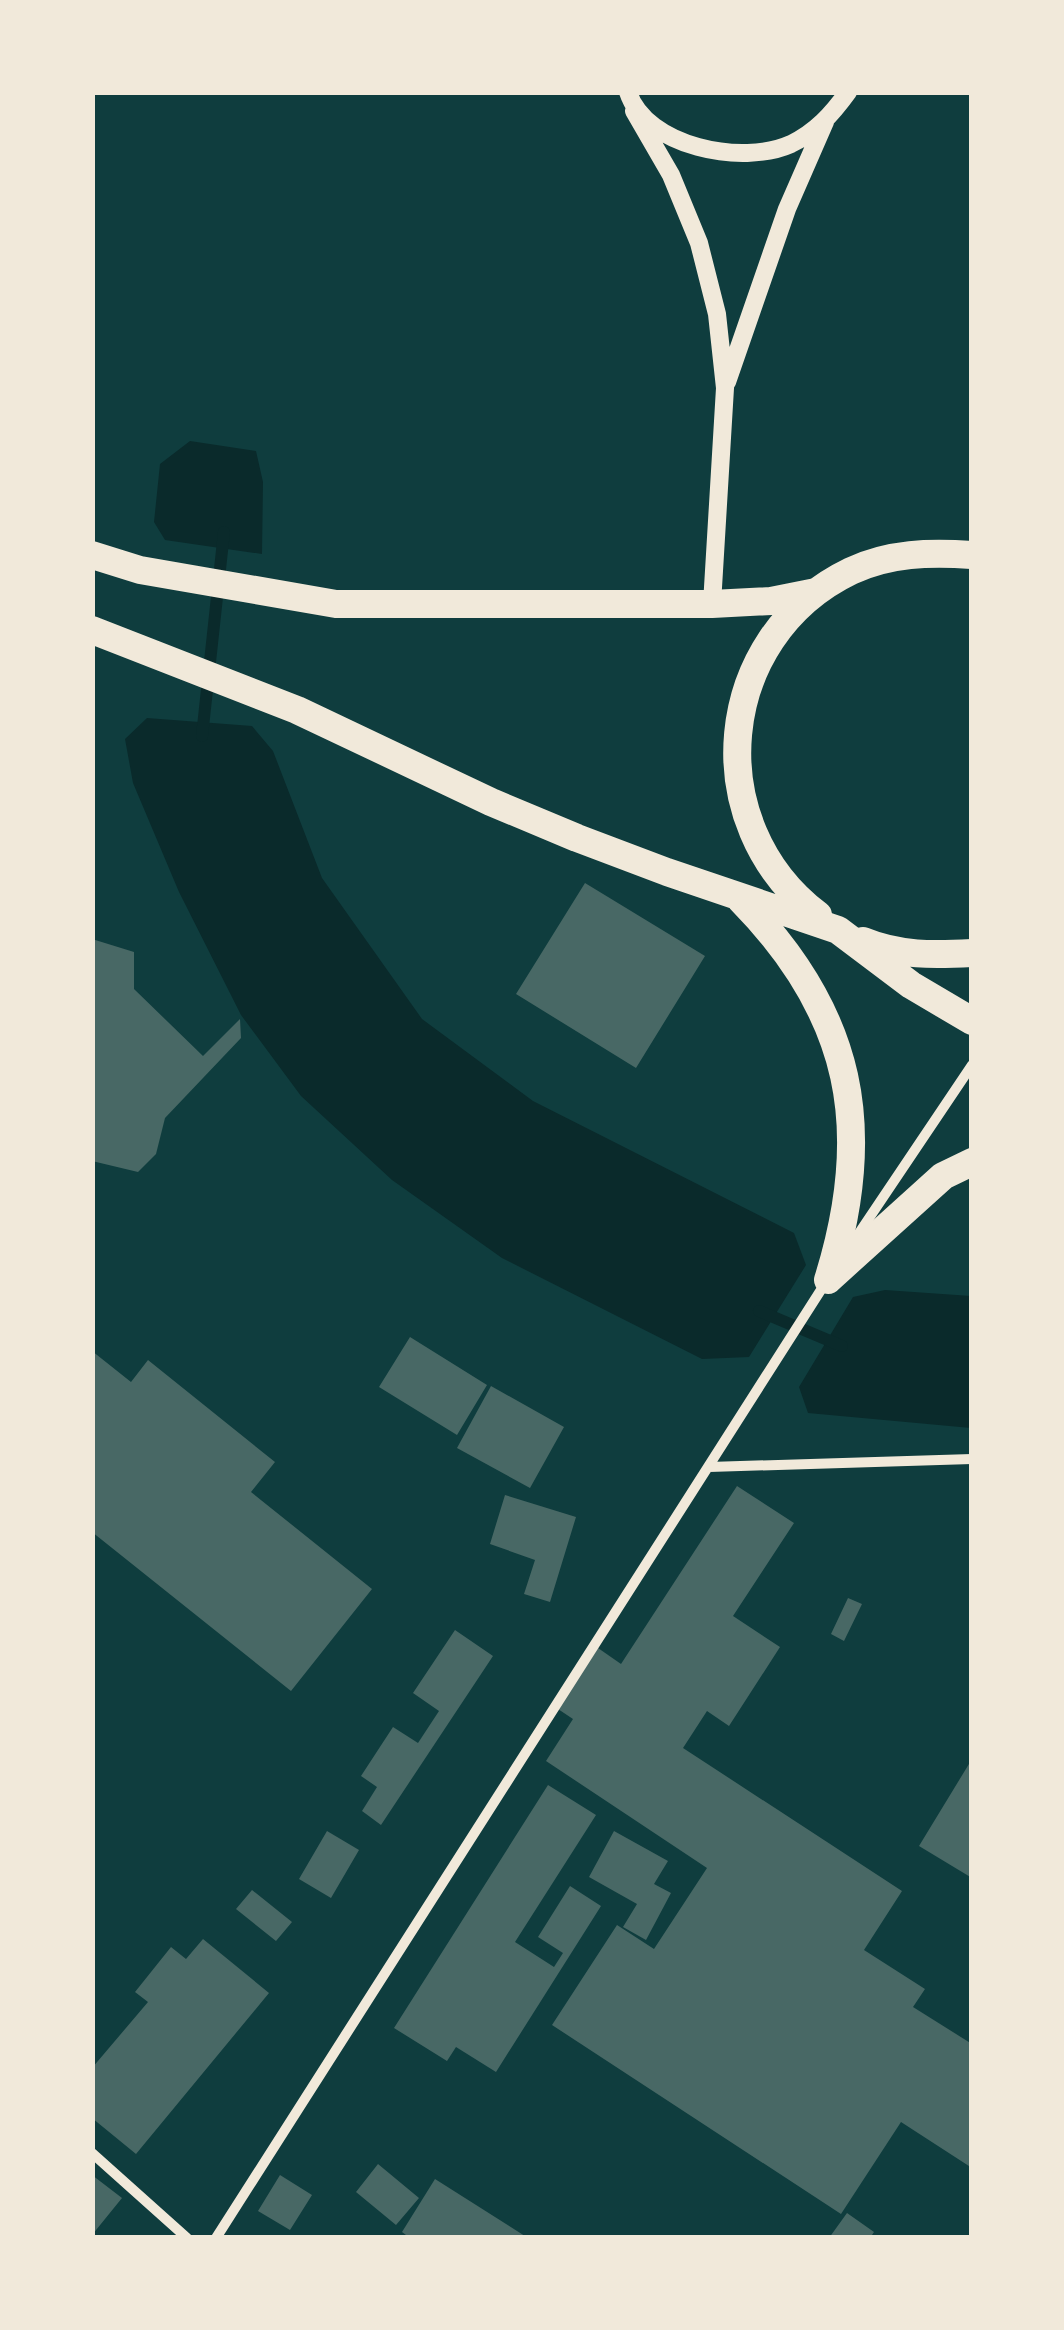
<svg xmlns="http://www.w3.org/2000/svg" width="1064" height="2330" viewBox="0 0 1064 2330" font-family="Lora,serif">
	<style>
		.water { fill: #0a2a2b }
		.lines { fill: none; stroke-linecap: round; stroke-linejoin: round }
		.stream { stroke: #0a2a2b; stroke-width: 12 }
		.building { fill: #486865 }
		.minor { stroke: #f1e9da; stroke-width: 10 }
		.tertiary { stroke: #f1e9da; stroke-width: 18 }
		.trunk { stroke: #f1e9da; stroke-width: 28 }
	</style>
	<rect width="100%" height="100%" fill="#0f3d3e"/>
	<path class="water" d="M190,441l66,10 7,31 -1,72 -97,-14 -11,-18 6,-58z
		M147,718l105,8 21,25 49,127 100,141 111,82 261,132 12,32 -57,92 -47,2 -200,-101 -110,-78 -91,-84 -60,-81 -62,-123 -46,-109 -8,-44z
		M885,1290l86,6v132l-163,-15 -9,-26 54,-90z"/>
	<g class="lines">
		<path class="stream" d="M202,736l22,-204
			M759,1311l83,35"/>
	</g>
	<path class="building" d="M585,883l120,73 -69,112 -120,-74z
		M92,939l42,13v37l69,67 37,-37 1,19 -76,80 -9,36 -18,18 -46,-11z
		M410,1337l77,48 -30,50 -78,-48z
		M92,1351l39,31 17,-22 127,102 -24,30 121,97 -81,102 -199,-159z
		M491,1386l73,41 -34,61 -73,-40z
		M737,1486l57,37 -61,93 47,31 -51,79 -22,-15 -24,37 219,143 -38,59 61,39 -12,18 59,37v124l-71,-46 -60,92 -289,-189 65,-100 37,24 53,-81 -161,-107 27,-42 -15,-10 40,-61 23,16z
		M505,1495l71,22 -26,85 -26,-8 11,-34 -45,-16z
		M848,1598l14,6 -18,37 -13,-7z
		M455,1630l38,26 -112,169 -19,-14 15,-24 -16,-11 32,-49 25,16 21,-32 -26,-18z
		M972,1759v119l-53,-32z
		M548,1785l48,30 -81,127 39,25 9,-14 -25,-16 32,-51 31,20 -105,166 -40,-25 -9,14 -53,-33z
		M327,1831l32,19 -28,48 -32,-19z
		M614,1831l54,30 -14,23 17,9 -25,47 -23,-13 14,-23 -48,-27z
		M252,1890l40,32 -16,19 -40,-32z
		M203,1939l66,54 -133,161 -44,-36v-50l56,-66 -13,-10 36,-45 15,12z
		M378,2164l41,34 -23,27 -40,-33z
		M92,2175l30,23 -30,37z
		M280,2175l32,20 -22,35 -32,-19z
		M435,2179l93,59h-118l-8,-6z
		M847,2213l27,19 -4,6h-41z"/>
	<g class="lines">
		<path class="minor" d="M853,1242l119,-177
			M709,1467l263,-8
			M92,2153l95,85
			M216,2238l610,-956"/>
		<path class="tertiary" d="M628,92c18,55 114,74 163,52 25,-12 41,-30 57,-52
			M634,111l37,64 28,68 18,71 8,74 -13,216
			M727,382l60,-173 38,-87"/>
		<path class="trunk" d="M92,555l48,15 196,34h376l59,-3 45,-9
			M92,630l205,80 194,92 86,36 90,34 171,58 73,55 61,36
			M741,900c112,114 134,229 87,380
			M818,915c-120,-91 -104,-278 33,-344 38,-18 79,-19 121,-16
			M863,941c36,15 71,14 109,12
			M829,1279l114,-103 29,-14"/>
	</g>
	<rect width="1064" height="2330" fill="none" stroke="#f1e9da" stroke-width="190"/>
</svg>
